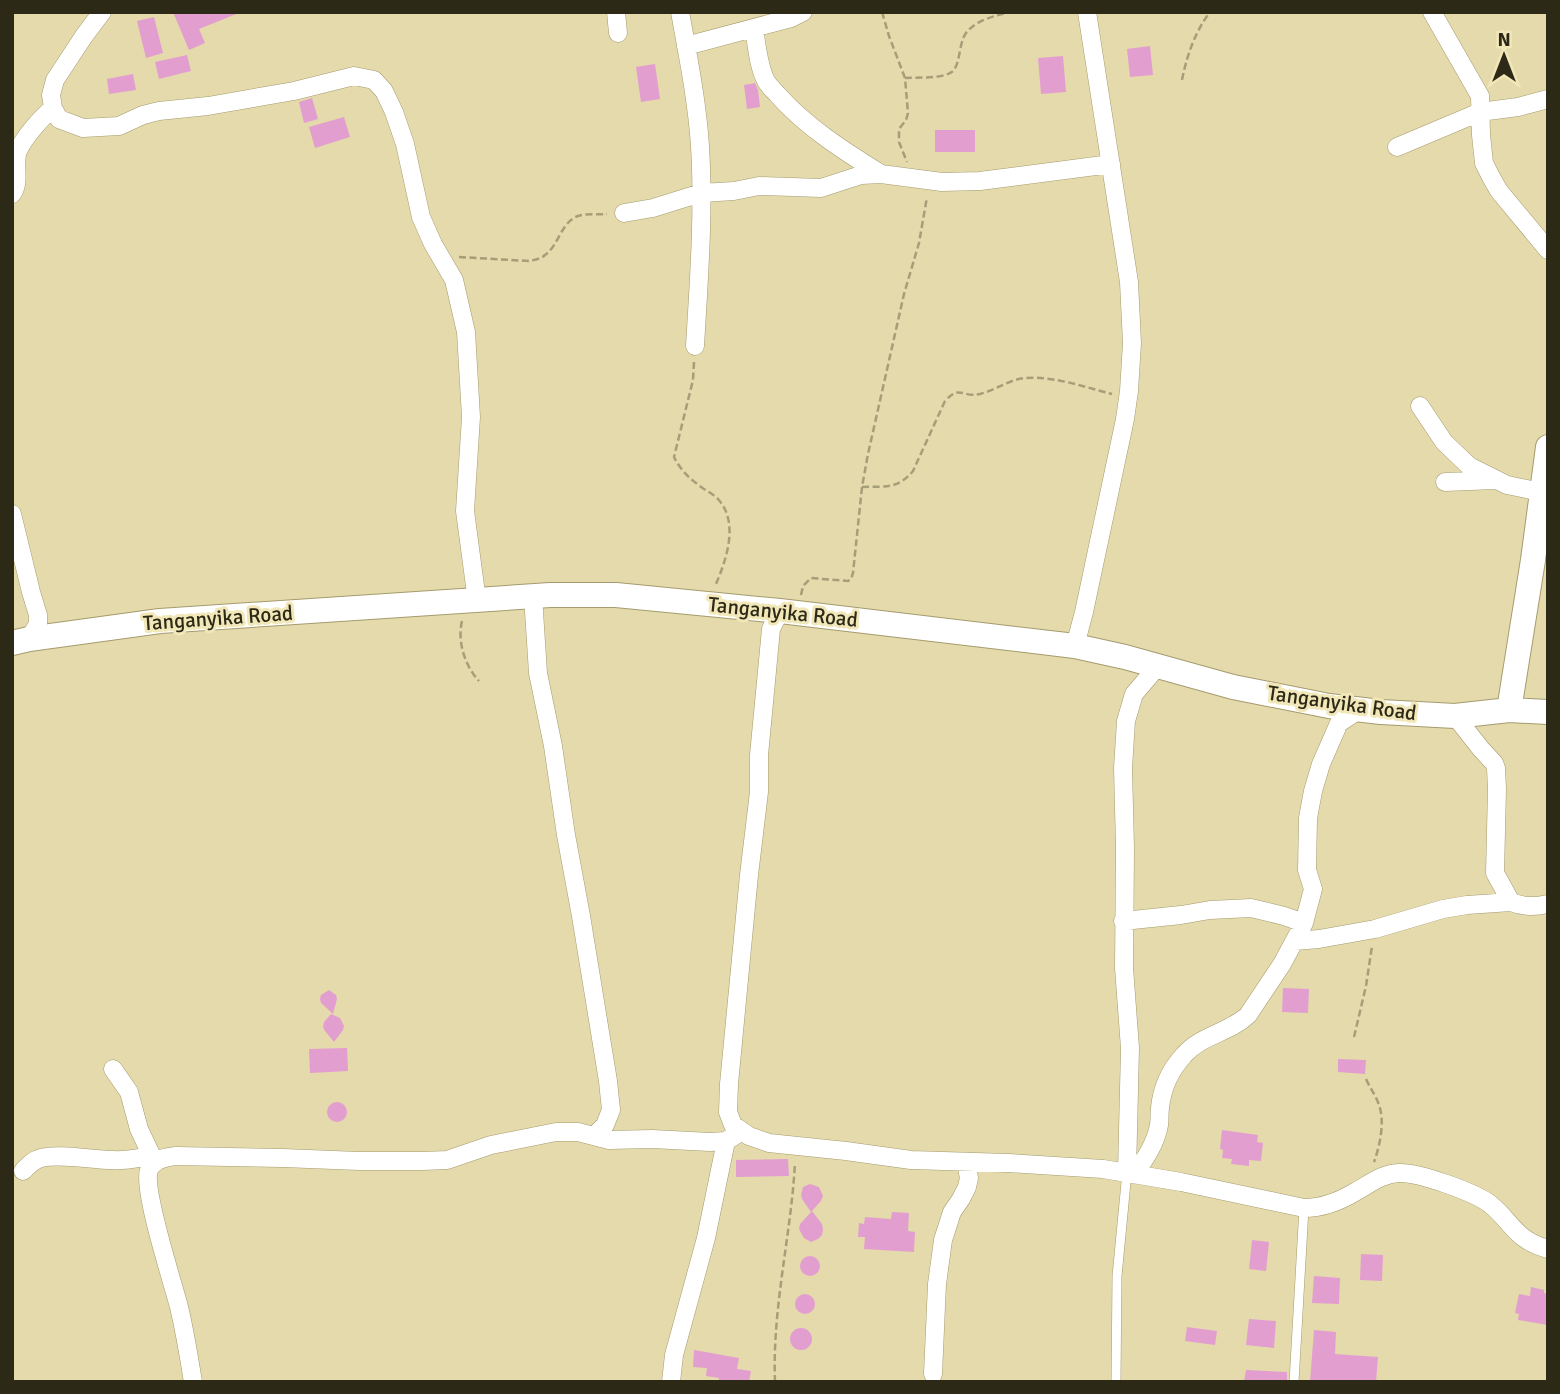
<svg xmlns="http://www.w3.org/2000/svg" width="1560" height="1394" viewBox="0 0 1560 1394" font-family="Signika,sans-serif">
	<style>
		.building { fill: #e39ed0 }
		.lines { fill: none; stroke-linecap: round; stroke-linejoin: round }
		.lane-casing { stroke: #a59b6e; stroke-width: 10 }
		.street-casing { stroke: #a59b6e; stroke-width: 19 }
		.secondary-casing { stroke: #a59b6e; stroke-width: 26 }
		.path { stroke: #a69e79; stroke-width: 2.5; stroke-dasharray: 7 3.5; stroke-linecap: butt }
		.lane { stroke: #fff; stroke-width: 9 }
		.street { stroke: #fff; stroke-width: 18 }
		.secondary { stroke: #fff; stroke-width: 24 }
		.labels { text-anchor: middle; stroke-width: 6; stroke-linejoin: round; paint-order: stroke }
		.street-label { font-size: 21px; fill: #2d2917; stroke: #f1e7b8 }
	</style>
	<rect width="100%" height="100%" fill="#e4daab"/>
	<path class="building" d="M173,12h66v1l-40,16 6,14 -16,7z
		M154,17l9,36 -17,5 -9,-37z
		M1150,46l3,29 -23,2 -3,-28z
		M187,55l4,16 -32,8 -4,-17z
		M1063,56l3,36 -25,2 -3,-36z
		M655,64l5,35 -19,3 -5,-35z
		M133,74l3,16 -27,4 -2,-15z
		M755,83l3,7 2,17 -13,2 -3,-24z
		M312,98l6,21 -14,4 -5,-21z
		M344,117l6,20 -35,11 -6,-21z
		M935,130h40v22h-40z
		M1283,988l26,1 -1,24 -26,-1z
		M329,990l7,5 1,4 -4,15 -12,-11 -1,-4 1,-4z
		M331,1014l9,4 4,8 -1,4 -9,12 -9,-11 -2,-4 1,-5z
		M347,1048l1,23 -38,2 -1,-24z
		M1338,1059l28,1 -1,14 -27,-2z
		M327 1112a10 10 0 1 1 20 0a10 10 0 1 1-20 0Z
		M1222,1130l36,5 -1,7 6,1 -2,18 -12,-1v6l-18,-2 1,-5 -10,-1 1,-8 -3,-1z
		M788,1159l1,17 -53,1v-17z
		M810,1184l9,3 4,9 -2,5 -10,11 -9,-13 -1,-4 2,-8z
		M812,1211l10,13 1,5 -1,6 -4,4 -7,3 -7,-4 -5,-9 1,-5z
		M892,1212l17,1 -1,18 7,1 -1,20 -50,-3 1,-12h-7l1,-14 5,1 1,-7 26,2z
		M1252,1240l17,2 -3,29 -17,-2z
		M1361,1254l22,1 -1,26 -22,-1z
		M800 1266a10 10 0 1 1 20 0a10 10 0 1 1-20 0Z
		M1314,1276l26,2 -1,26 -27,-1z
		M1531,1287l13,3v3l4,1v31l-30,-5 1,-6 -4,-1 4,-19 11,2z
		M795 1304a10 10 0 1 1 20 0a10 10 0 1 1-20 0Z
		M1249,1319l27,2 -2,27 -28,-3z
		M1187,1327l30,4 -2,14 -30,-4z
		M790 1339a11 11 0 1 1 22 0a11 11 0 1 1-22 0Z
		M1314,1330l22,2 -1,22 43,3 -2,25h-66z
		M694,1350l45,8 -2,11 14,2 -2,11h-31l1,-4 -13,-2 1,-8 -14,-1z
		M1246,1370l41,2v10h-43z"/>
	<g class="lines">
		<defs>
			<path id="lane" d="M1116,1382l1,-106 10,-104
				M1294,1382l10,-174"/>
			<path id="street" d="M102,12l-18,24 -29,44 -4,15 2,13 6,11 24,9 36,-2 24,-11 16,-4 49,-5 86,-15 60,-15 20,4 10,11 10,21 11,32 16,73 12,27 21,36 12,52 5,85 -6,94 12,90
				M616,12l2,21
				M680,12c8,44 17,89 20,134 4,66 -1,133 -5,200
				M1432,12l48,84 1,39 3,28 7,14 8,14 49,59
				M754,28c3,18 4,37 12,53 3,5 7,9 11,13 29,33 67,57 104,80
				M686,46l105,-28 12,-6
				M1397,147l83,-35 38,-5 30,-8
				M12,194c9,-12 1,-30 6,-43 6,-14 24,-34 35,-43
				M624,213l29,-5 48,-15 33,-2 25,-5 62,2 40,-13 20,-1 61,8 38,-1 131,-17
				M1420,406l24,36 25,24 38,19 34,7
				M1445,482l50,-2
				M12,514l19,78 7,23v9l-9,15
				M533,596l5,77 15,73 13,89 15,81 27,165 3,29 -6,15 -11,11
				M780,611l-9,18 -12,126v37l-10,83 -20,209 -1,28 5,13 16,11 20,7 77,8 65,9 97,3 95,6 78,13 123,26c18,0 36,-7 51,-16 15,-8 26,-18 44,-19 19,-1 75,19 91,31 23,19 25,36 58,45
				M1075,646l9,-34 41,-193 4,-28 3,-48 -3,-61 -42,-270
				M1455,716l26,33 13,14 2,5 1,21 -2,84 16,29c13,5 23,5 37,2
				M1123,921l58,-6 29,-5 41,-2 33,8 20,7
				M1295,941l24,-2 56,-10 68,-20 24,-4 44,-3
				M113,1069l16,23 10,37 16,34
				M23,1171c5,-5 10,-11 18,-13 19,-5 51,2 72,2 13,1 25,-2 38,-4
				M1127,1172l3,-124 -6,-80 1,-120 -2,-80 3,-47 8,-27 24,-28
				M1135,1173c10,-14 21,-30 24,-48 1,-6 0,-11 1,-17 2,-20 10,-38 24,-53 17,-20 45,-22 64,-40l34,-51 22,-41 9,-34 -6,-19 1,-52 5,-27 8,-27 18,-41 21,-14
				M933,1374l4,-90 6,-44 9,-28 9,-13 6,-12 2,-9 -3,-16
				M193,1382c-4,-25 -8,-50 -14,-75 -6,-24 -37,-118 -30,-137 4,-11 18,-13 27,-14l107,2 76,3h64l24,-1 44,-15 65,-13h22l31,8 43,-1 58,3 16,-1 16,-10
				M671,1382l3,-27 32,-117 20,-97"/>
			<path id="secondary" d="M12,643l17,-4 131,-18 390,-26h66l164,16 295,35 50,11 108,30 96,19 52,6 74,4 54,-6 39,2
				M1509,710l24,-150 15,-113"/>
		</defs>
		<use href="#lane" class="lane-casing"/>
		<use href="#street" class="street-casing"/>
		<use href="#secondary" class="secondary-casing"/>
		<path class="path" d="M882,12l7,24 16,42 3,35 -2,7 -7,9v13l8,20
			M905,78c13,-1 33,1 45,-5 11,-5 8,-29 16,-40 10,-13 28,-17 44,-21
			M1182,80c5,-25 13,-48 28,-68
			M459,257l70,4c5,-1 12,-2 16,-6 14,-10 16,-33 33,-39 8,-3 20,-1 29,-2
			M694,362l-1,18 -19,77c7,14 17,23 30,32 5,3 10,6 14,10 21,23 9,59 -2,85
			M862,487c23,-1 35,3 51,-16l32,-70c16,-17 16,-3 35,-7 12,-3 23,-10 35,-14 28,-8 69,7 97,14
			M801,595l2,-9 8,-8 37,3 3,-2 2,-6 9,-86 6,-33 36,-160 15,-51 8,-46
			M462,621c-5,21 3,45 17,60
			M1354,1037l12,-51 6,-40
			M1366,1079c4,9 10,17 13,26 6,16 1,41 -5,57
			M775,1382c-3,-74 16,-146 20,-219"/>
		<use href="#lane" class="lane"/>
		<use href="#street" class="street"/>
		<use href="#secondary" class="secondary"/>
	</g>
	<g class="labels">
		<g class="street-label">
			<text transform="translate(783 612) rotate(6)" y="7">Tanganyika Road</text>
			<text transform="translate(218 618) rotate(-4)" y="7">Tanganyika Road</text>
			<text transform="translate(1342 703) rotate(8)" y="7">Tanganyika Road</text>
		</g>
	</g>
	<rect width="1560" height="1394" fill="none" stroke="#2d2917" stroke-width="28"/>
	<g transform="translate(1504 56)" stroke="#f1e7b8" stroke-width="5" paint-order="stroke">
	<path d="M0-5L12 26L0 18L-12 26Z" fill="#2d2917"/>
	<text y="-10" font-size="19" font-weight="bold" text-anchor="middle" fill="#2d2917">N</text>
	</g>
</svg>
